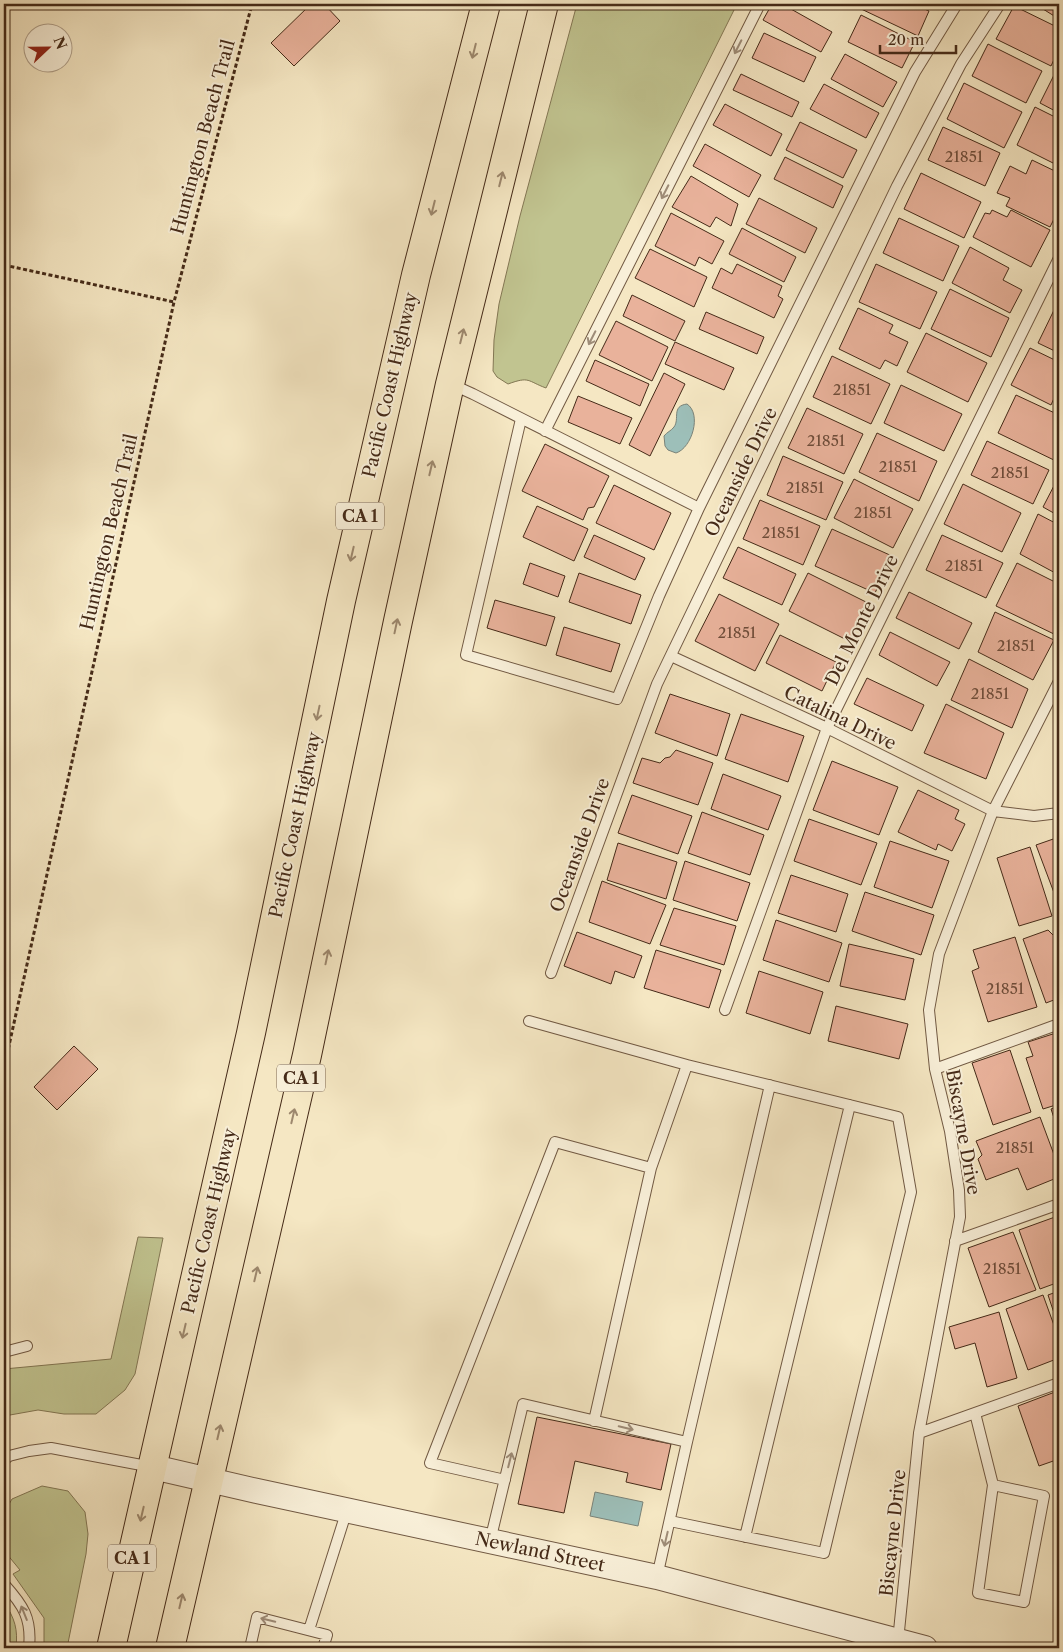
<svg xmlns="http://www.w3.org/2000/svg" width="1063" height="1652" viewBox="0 0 1063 1652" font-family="'Libre Caslon Text',serif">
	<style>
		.green { fill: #c1c490; stroke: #837754 }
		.water { fill: #9dbfb9; stroke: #7a8379 }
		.building { fill: #e9b29b; stroke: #452a18 }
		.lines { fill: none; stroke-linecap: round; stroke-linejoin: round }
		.service-casing { stroke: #715943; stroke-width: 12 }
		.tertiary-casing { stroke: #715943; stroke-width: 26 }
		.trunk-casing { stroke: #452a18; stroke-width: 30 }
		.path { stroke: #452a18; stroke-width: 3; stroke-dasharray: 4 2.5; stroke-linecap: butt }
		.service { stroke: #f8efd8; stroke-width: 10 }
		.tertiary { stroke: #f8efd8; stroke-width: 24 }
		.trunk { stroke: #f5e7c3; stroke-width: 28 }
		.oneway { stroke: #9e8c78 }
		.oneway2 { stroke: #9d886e }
		.labels { text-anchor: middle; stroke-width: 4; stroke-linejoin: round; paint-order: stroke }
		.number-label { font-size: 15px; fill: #6e4c39 }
		.shield { fill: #f8efd8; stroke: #7b6552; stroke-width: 1 }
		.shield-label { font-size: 16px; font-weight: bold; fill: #452a18 }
		.street-label { font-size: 18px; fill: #452a18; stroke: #f8efd8 }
	</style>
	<rect width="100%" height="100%" fill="#f5e7c3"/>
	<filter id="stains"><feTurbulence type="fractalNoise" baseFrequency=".004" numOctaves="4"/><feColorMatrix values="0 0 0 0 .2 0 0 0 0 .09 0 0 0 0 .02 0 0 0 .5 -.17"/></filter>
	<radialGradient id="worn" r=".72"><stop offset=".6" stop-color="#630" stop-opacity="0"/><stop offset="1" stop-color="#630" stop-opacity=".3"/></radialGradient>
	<path class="green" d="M577,4h160l-191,384c-19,-7 -16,-12 -38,-4l-11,-7 -4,-6 1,-31 5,-36 21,-88z
		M138,1237l25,1 -28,136 -10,16 -29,24h-32l-26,-4 -28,5 -6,4v-50l107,-10z
		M42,1486l26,5 17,21 3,22 -2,20 -19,94h-23v-30l-31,-44 7,-4 -14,-17 -2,-11v-29l8,-14z
		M4,1602c11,17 14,27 12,46h-12z"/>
	<path class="water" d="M687,404c15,10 5,44 -11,49l-8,-3 -3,-4 -1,-10c3,-4 7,-5 10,-9 6,-8 -3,-21 13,-23z
		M595,1492l48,10 -5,24 -48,-10z"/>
	<path class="building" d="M311,4h13l16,17 -46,45 -23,-23z
		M772,4h10l50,28 -11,20 -58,-32z
		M858,4h55l16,7 -11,25 -61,-29z
		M1035,4h24v15z
		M1014,6l45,22v21l-8,17 -55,-27z
		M861,15l54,27 -13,26 -54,-26z
		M764,33l52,24 -12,25 -52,-24z
		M988,44l54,27 -16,32 -54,-27z
		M845,54l52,28 -14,25 -52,-28z
		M1057,69l2,1v43l-19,-10z
		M741,74l58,28 -7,15 -59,-27z
		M964,83l58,29 -18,36 -57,-29z
		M824,84l55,29 -13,25 -56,-29z
		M725,104l57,30 -11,22 -58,-31z
		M1035,107l24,12v47l-42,-21z
		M800,122l57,28 -14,28 -57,-28z
		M943,127l57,26 -15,33 -57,-26z
		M705,144l56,31 -12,22 -56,-31z
		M785,157l58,29 -10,22 -59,-29z
		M1032,160l27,13v43l-2,4 -3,-1 -4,8 -44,-21 4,-8 -13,-5 13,-27 16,8z
		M921,173l60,29 -17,36 -60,-29z
		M691,176l47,28 -7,22 -15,-9 -6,10 -38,-20z
		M759,198l58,30 -12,25 -59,-29z
		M992,210l15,7 4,-7 39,20 -19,37 -58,-30 12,-24 5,1z
		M671,213l53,28 -12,23 -13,-7 -4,9 -40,-20z
		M899,218l60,28 -16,35 -60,-28z
		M742,228l54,29 -12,25 -55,-28z
		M970,247l39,21 -6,12 19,10 -12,23 -58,-30z
		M650,249l57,28 -13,30 -59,-29z
		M737,264l45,22 -4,10 5,3 -9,19 -62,-30 9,-20 11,6z
		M876,264l61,28 -17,37 -61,-27z
		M950,289l59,29 -18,39 -60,-28z
		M632,295l53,26 -10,20 -52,-25z
		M858,308l35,17 -4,8 19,9 -11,24 -12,-6 -5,9 -41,-20z
		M1055,308l4,2v43l-21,-10z
		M706,312l58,25 -7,17 -58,-25z
		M616,321l52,26 -16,34 -53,-26z
		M926,333l61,30 -19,39 -61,-30z
		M675,342l59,26 -10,22 -59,-26z
		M1030,348l29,14v36l-4,-2 -4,9 -40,-20z
		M832,356l58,28 -19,40 -58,-27z
		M595,360l54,24 -9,22 -54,-25z
		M664,373l21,11 -35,72 -21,-11z
		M901,385l61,29 -18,37 -60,-28z
		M1016,395l43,20v43l-1,4 -60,-29z
		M578,396l54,22 -12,26 -52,-22z
		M807,408l56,26 -19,40 -56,-26z
		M877,433l60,28 -18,40 -60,-29z
		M987,441l62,29 -16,34 -62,-29z
		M545,444l64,32 -15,31 -6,1 -5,12 -61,-29z
		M783,456l60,26 -17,38 -59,-25z
		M1059,476v40l-16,-9z
		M854,479l59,30 -20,39 -59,-30z
		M963,484l58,29 -19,39 -58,-28z
		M614,485l57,28 -17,37 -58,-27z
		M760,500l60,26 -17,39 -60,-26z
		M537,506l51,23 -14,32 -51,-24z
		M1038,514l21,11v50l-39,-21z
		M832,529l60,27 -17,37 -60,-27z
		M594,535l51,23 -10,22 -51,-23z
		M942,535l61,28 -17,35 -60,-28z
		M738,547l58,27 -14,31 -59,-27z
		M530,563l35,13 -7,21 -35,-13z
		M1017,563l42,21v44l-3,7 -60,-29z
		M579,573l62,22 -10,29 -62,-22z
		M808,573l60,30 -19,38 -60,-30z
		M909,592l63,31 -13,26 -63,-31z
		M719,594l60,30 -24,47 -60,-30z
		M495,600l60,17 -9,29 -59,-18z
		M995,612l59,28 -21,40 -55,-28z
		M564,627l56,17 -9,28 -55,-17z
		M890,632l60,30 -13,24 -58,-31z
		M780,635l56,27 -14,29 -56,-28z
		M969,659l59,30 -16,39 -61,-28z
		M867,678l57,27 -12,26 -58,-27z
		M670,694l60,20 -13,42 -62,-23z
		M946,704l58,29 -18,46 -62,-26z
		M741,714l63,22 -16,46 -63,-23z
		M676,750l37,13 -15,42 -65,-22 9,-25 18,5 5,-5 5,-1z
		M832,761l66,26 -19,48 -66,-25z
		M723,774l58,22 -13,34 -57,-21z
		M918,790l41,20 -4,9 10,5 -13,27 -14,-7 -2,6 -38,-18z
		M632,795l60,21 -14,38 -60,-21z
		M702,812l62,23 -14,40 -62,-22z
		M809,819l68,24 -16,42 -67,-24z
		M1059,837v69l-23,-61z
		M890,841l59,20 -17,47 -58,-21z
		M618,843l59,19 -11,37 -59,-19z
		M1030,847l22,69 -33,10 -22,-68z
		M685,861l65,22 -13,38 -64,-21z
		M791,875l57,19 -12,38 -58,-19z
		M602,881l64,24 -16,39 -61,-22z
		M865,892l69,23 -13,40 -69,-24z
		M674,908l62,18 -12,39 -64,-20z
		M776,920l66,23 -13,39 -66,-22z
		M1048,930l5,5 6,-2v65l-13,5 -23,-64z
		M577,932l65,24 -8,22 -19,-7 -4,13 -47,-18z
		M1015,937l22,70 -49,15 -16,-51 7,-3 -6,-18z
		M849,944l65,15 -9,41 -65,-14z
		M656,950l65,20 -12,38 -65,-20z
		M759,971l64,21 -13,42 -64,-21z
		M836,1006l72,18 -9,35 -71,-18z
		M1059,1032v72l-16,5 -17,-51 7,-2 -5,-14z
		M74,1046l24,23 -41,41 -23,-23z
		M1010,1050l21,62 -38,13 -21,-62z
		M1059,1106v27l-8,-24z
		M1040,1117l19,51v9l-32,13 -9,-22 -32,12 -8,-21 4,-4 -6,-14z
		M1055,1217l4,12v53l-19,7 -21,-59z
		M1013,1232l23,58 -47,17 -21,-59z
		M1059,1291v37l-11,-33z
		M1043,1295l16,44v19l-31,12 -22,-61z
		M999,1312l18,66 -30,9 -12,-44 -20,6 -6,-22z
		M1055,1392l4,11v56l-20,7 -21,-60z
		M537,1417l134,27 -10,46 -35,-8 2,-9 -53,-12 -11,52 -46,-9z"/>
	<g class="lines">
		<defs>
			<path id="service" d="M451,384l22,10 226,114
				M521,419l-55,236 151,44 42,-103 40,-88 216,-436 42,-68
				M545,431l215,-427
				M671,656l156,72 166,83 41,5 25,-3
				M551,973l106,-289 240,-498 64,-122 39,-60
				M725,1010l102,-282 232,-470
				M529,1021l158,44
				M935,1069l124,-45
				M955,1241l104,-37
				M4,1352l23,-6
				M975,1413l18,72 -15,108 46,9 20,-106 -51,-11
				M594,1421l57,-253
				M919,1433l140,-50
				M687,1442l83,-357
				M4,1460l5,-4 20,-5 22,-3 101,19
				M505,1480l-75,-17 125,-321 96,26 36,-103 211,52 13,75 -87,361 -154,-32
				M745,1537l105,-432
				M490,1541l33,-137 164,38 -30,135
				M4,1584c19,21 28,34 25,64
				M309,1630l38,-120
				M898,1641l21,-208 41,-216 -1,-27 -9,-59 -15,-62 -6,-59 10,-56 54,-143 66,-130
				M250,1648l7,-31 70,18 -4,13"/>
			<path id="tertiary" d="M153,1467l104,24 400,86 268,71"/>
			<path id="trunk" d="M111,1648l140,-615 90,-432 75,-326 70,-271
				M170,1648l137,-593 91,-434 52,-237 94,-380"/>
		</defs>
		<use href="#service" class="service-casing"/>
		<use href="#tertiary" class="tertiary-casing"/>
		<use href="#trunk" class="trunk-casing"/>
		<path class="path" d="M4,265l170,37
			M4,1068l170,-766 78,-298"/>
		<use href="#service" class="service"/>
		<use href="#tertiary" class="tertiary"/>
		<use href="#trunk" class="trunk"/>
	</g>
	<defs><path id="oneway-shaft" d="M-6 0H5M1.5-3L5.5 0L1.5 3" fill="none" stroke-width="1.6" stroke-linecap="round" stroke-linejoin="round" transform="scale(1.25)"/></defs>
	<g class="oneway">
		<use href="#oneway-shaft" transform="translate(738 47) rotate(117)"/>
		<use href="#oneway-shaft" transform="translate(665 192) rotate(117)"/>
		<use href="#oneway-shaft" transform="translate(592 338) rotate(117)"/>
		<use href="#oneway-shaft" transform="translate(626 1428) rotate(13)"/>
		<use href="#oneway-shaft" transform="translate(510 1460) rotate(-76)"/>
		<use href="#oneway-shaft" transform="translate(666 1539) rotate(103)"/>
		<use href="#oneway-shaft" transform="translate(24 1613) rotate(-112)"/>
		<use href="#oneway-shaft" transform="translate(268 1620) rotate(-166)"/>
	</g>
	<g class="oneway2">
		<use href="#oneway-shaft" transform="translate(474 51) rotate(104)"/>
		<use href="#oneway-shaft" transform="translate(501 179) rotate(-76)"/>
		<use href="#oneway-shaft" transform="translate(433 208) rotate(104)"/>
		<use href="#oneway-shaft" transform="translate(462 336) rotate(-76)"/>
		<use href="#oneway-shaft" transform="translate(431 468) rotate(-77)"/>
		<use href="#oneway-shaft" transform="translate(352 554) rotate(103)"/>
		<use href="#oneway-shaft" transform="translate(396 626) rotate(-78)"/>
		<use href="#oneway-shaft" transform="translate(318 713) rotate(102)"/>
		<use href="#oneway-shaft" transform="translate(327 957) rotate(-78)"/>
		<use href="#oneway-shaft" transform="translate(293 1116) rotate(-77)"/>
		<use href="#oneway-shaft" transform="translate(256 1274) rotate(-77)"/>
		<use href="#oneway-shaft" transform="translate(184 1331) rotate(103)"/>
		<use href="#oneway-shaft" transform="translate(219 1432) rotate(-77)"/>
		<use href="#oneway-shaft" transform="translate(142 1514) rotate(103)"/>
		<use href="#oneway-shaft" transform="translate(181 1601) rotate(-77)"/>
	</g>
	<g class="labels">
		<g class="number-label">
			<text x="964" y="162">21851</text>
			<text x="852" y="395">21851</text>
			<text x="826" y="446">21851</text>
			<text x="898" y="472">21851</text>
			<text x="1010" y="478">21851</text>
			<text x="805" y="493">21851</text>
			<text x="873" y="518">21851</text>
			<text x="781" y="538">21851</text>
			<text x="964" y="571">21851</text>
			<text x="737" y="638">21851</text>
			<text x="1016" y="651">21851</text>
			<text x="990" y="699">21851</text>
			<text x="1005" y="994">21851</text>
			<text x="1015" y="1153">21851</text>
			<text x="1002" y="1274">21851</text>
		</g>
		<g class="shield">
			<rect x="336" y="502.5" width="48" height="27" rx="4"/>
			<rect x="277" y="1064.5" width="48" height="27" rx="4"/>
			<rect x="108" y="1544.5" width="48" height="27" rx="4"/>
		</g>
		<g class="shield-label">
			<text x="360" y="522">CA 1</text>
			<text x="301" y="1084">CA 1</text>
			<text x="132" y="1564">CA 1</text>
		</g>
		<g class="street-label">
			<text transform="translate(203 137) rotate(-75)" y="6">Huntington Beach Trail</text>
			<text transform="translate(390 385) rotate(-77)" y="6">Pacific Coast Highway</text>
			<text transform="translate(741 472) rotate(-64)" y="6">Oceanside Drive</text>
			<text transform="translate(109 532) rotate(-77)" y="6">Huntington Beach Trail</text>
			<text transform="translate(862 620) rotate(-64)" y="6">Del Monte Drive</text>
			<text transform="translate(840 718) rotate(26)" y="6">Catalina Drive</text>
			<text transform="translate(295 825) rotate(-78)" y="6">Pacific Coast Highway</text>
			<text transform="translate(580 845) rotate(-70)" y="6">Oceanside Drive</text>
			<text transform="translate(963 1132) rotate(80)" y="6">Biscayne Drive</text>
			<text transform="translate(209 1221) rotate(-77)" y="6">Pacific Coast Highway</text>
			<text transform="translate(893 1533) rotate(-84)" y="6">Biscayne Drive</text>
			<text transform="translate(540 1552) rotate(12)" y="6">Newland Street</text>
		</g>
	</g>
	<rect width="1063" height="1652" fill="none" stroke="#f5e7c3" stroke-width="20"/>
	<rect x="5" y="5" width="1053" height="1642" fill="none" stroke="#452a18" stroke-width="2.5"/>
	<rect x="10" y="10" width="1043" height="1632" fill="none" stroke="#452a18"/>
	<g transform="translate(48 48) rotate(68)"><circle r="24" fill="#f8efd8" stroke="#b0a08b"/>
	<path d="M0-4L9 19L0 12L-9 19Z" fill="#8f2418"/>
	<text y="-8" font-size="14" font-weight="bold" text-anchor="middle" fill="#452a18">N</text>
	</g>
	<path d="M880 45v8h76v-8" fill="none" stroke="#452a18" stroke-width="2.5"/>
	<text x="888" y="45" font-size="15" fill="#452a18" stroke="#f8efd8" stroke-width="4" paint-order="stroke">20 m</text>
	<rect width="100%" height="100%" filter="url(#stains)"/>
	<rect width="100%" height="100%" fill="url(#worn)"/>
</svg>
